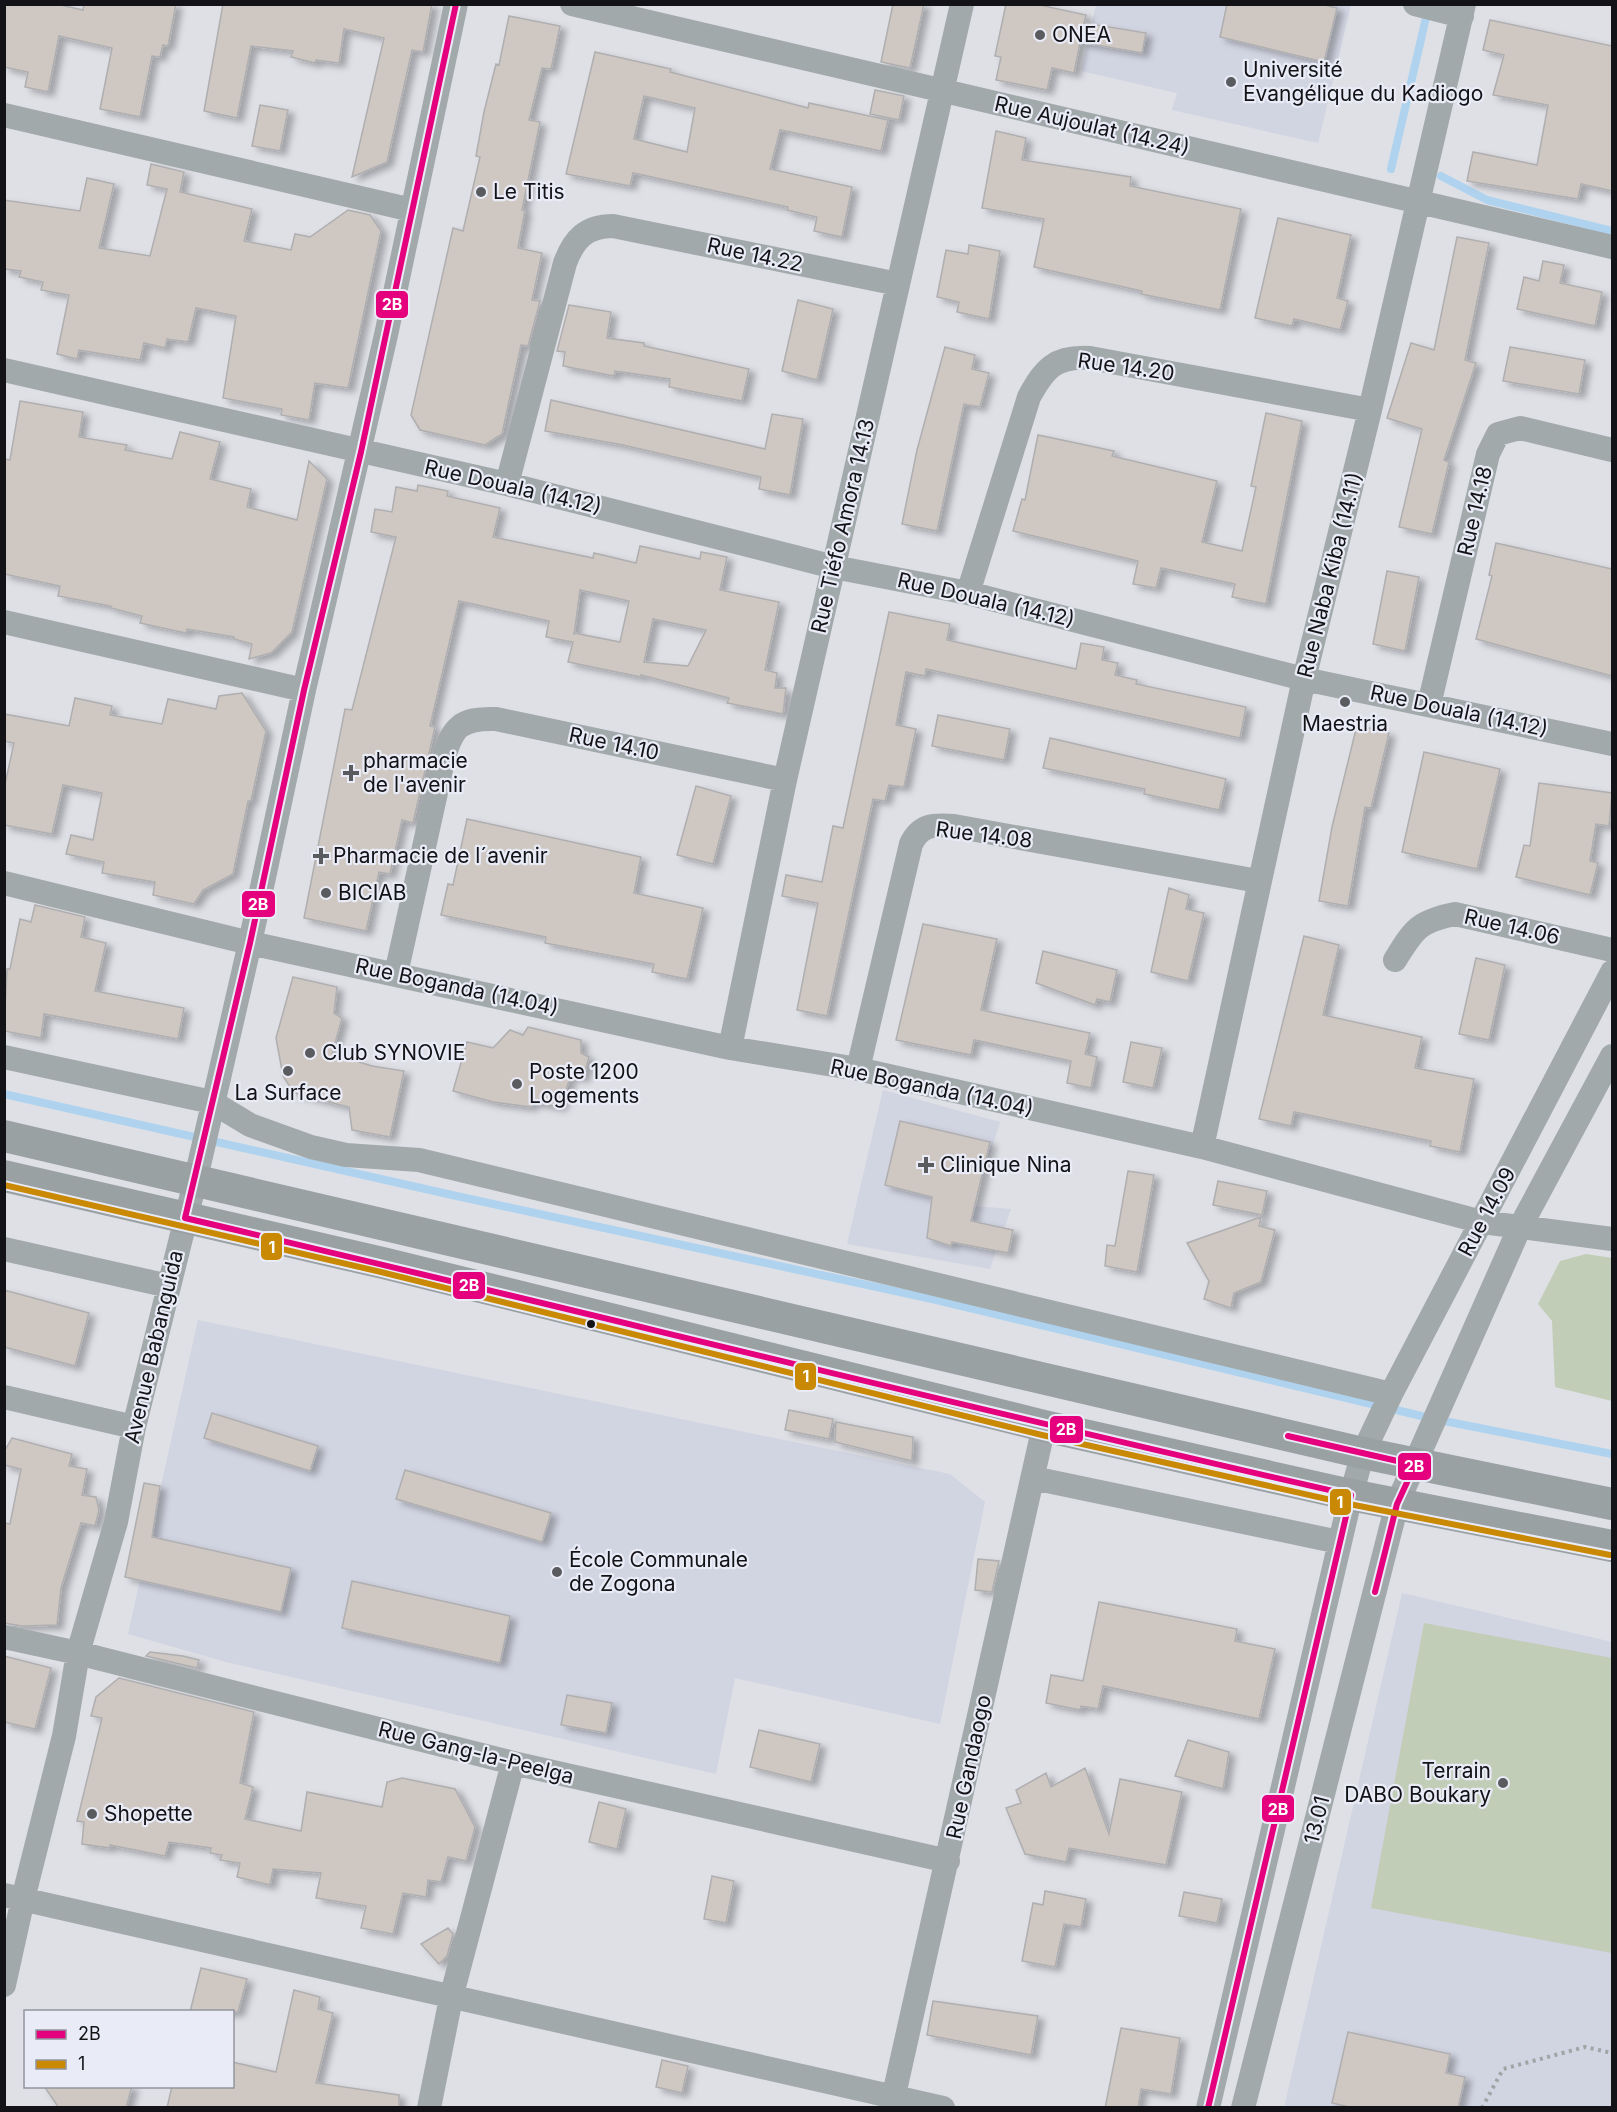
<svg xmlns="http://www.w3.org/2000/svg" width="1617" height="2112" viewBox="0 0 1617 2112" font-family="Inter,sans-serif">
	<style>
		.built { fill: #d1d4e1 }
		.green { fill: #c2cdb7 }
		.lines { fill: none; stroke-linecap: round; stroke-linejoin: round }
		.stream { stroke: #afd3ee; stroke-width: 8 }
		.building { fill: #cfc8c2; stroke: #afaeb0; stroke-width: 1.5; fill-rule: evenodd; filter: url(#shadow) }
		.path { stroke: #9fa4a5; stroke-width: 4; stroke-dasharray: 3 4.5; stroke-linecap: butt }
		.minor { stroke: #a2a9aa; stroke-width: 24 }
		.major { stroke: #99a1a3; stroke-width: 32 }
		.bus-1-casing { stroke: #e9ebf7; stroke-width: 10 }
		.bus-2-casing { stroke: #e9ebf7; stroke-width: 10 }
		.bus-1 { stroke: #e5007d; stroke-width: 6 }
		.bus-2 { stroke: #c98905; stroke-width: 6 }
		.poi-dot { fill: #5a5b5f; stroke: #e9ebf7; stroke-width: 2 }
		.bus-dot { fill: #131317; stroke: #e9ebf7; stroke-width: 2 }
		.labels { text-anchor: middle; stroke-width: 4.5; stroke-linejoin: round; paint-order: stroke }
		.poi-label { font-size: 21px; fill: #131317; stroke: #e9ebf7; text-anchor: start }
		.street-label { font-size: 21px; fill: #131317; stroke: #e9ebf7 }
		.line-badge { stroke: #e9ebf7; stroke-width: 2 }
		.badge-label { font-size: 16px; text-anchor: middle; font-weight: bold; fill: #fff }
	</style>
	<defs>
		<filter id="shadow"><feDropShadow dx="6" dy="4" stdDeviation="3" flood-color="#0004"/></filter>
	</defs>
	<rect width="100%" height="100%" fill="#dee0e6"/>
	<path class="built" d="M1096,5h255l-33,138 -146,-33 5,-17 -96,-22z
		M883,1090l117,32 -26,84 37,3 -21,60 -143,-25z
		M198,1320l752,154 35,28 -45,222 -205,-46 -19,96 -490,-112 -98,-28z
		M1402,1593l210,49v465l-328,1z"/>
	<path class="green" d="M1586,1254l26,4v143l-57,-14 -3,-66 -14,-17 22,-43z
		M1424,1623l188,35v295l-241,-45z"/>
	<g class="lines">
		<path class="stream" d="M1391,169l37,-160
			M1441,176l46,24 125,31
			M4,1094l448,101 480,104 502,120 178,35"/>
	</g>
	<path class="building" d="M4,4h52l27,6 1,-6h92l-8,42 -5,-1 -3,12 -8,-1 -12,61 -40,-8 12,-61 -53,-12 -11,56 -23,-5 3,-15 -24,-5z
		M223,4h209l-9,48 -11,-2 -25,112 -35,15 32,-139 -40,-9 -5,34 -23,-3 -1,3 -24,-6 2,-6 -42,-5 -14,72 -33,-7z
		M893,4h31l-14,64 -29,-6z
		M1006,4h29l51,11 -2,8 62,10 -4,20 -62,-11 -6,31 -22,-5 -5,22 -51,-10 5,-23 -6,-1z
		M1227,4h94l16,4 -13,54 -104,-25z
		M509,16l51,10 -9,43 -9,-1 -13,52 11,2 -18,88h3l-7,38 24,5 -10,47 8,1 -12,45 -7,-1 -19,89 -17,11 -65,-15 -9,-15 42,-187 10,3 17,-74 -4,-1 8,-44 12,-48 3,1z
		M1490,20l122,26v145l-31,-7 -3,15 -111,-18 6,-29 64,13 11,-60 -55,-10 11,-40 -21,-5z
		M595,52l76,17 -1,3 138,36 1,-5 79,17 -7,31 -101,-21 -10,39 82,18 -10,50 -28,-6 3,-14 -30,-7 1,-3 -155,-34 -3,13 -64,-12zM644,96l51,12 -8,44 -53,-13z
		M875,90l29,6 -5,24 -29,-6z
		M260,105l28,5 -8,41 -28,-5z
		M996,131l30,7 -4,22 109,17 -1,9 111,23 -21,101 -79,-16 1,-3 -108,-24 10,-48 -62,-11z
		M151,164l33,8 -4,20 72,17 -8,32 47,9 4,-16 15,3 38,-27 22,5 11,16 -33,157 -33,-5 -6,37 -28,-5 1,-6 -59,-11 13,-82 -40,-8 -8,34 -21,-3 -2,9 -21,-5 -4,17 -61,-10 -2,9 -20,-5 12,-59 -28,-5 2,-8 -24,-5 2,-6 -17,-2v-69l76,11 7,-33 27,6 -15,64 51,8 17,-67 -20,-4z
		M1278,218l73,17 -14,63 11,3 -8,29 -46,-11 -2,7 -37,-8z
		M1457,237l32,6 -24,117 11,3 -32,97 5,2 -17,72 -33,-7 23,-98 -35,-11 24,-75 23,7z
		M969,245l31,6 -11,68 -32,-7 2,-10 -22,-5 9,-47 22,4z
		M1543,261l21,4 -4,18 42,9 -7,34 -78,-17 7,-32 15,4z
		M798,300l35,9 -16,71 -35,-9z
		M569,305l42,7 -4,26 37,5v3l105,23 -7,32 -73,-14 1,-8 -55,-8 -1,5 -51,-10 2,-14 -8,-1z
		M945,347l30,8 -3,14 17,4 -9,34 -16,-3 -27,127 -35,-7 15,-74z
		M1510,347l75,13 -6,34 -76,-13z
		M551,400l214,49 7,-35 31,5 -13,76 -31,-6 2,-12 -138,-32 -78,-14z
		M20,401l63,11 -4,25 48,8 -2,5 47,9 8,-27 40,10 -10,37 41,10 -4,18 50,13 12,-59 18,18 -35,153 -21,21 -22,6 3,-15 -18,-5v-2l-47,-8 -1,4 -46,-10 2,-7 -31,-8v-2l-53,-10 2,-10 -56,-12v-115l6,1z
		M1266,413l36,8 -36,183 -34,-7 3,-13 -74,-16 -5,20 -23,-4 5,-23 -125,-30 9,-32 3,1 13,-65 76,16 -2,5 105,25 -15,61 40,9 14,-64 -5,-1z
		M418,485l30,6 -1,5 53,12 -7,29 100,21 1,-5 42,10 4,-17 60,13 1,-7 26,5 -7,33 59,12 -14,68 12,3 -2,15h11l-3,26 -56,-11 2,-5 -88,-23v2l-73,-15 5,-20 -27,-5 3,-16 -90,-20 -29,125 5,1 -22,96 -11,-3 -12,54 -11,-2 -13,59 -62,-13 41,-209 7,1 44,-173 -25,-5 4,-23 17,3 4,-25 21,4zM580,590l49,11 -9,41 -46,-9v2zM653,619l53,11 -18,36 -44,-4z
		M1496,543l116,26v107l-136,-37 16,-63 -3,-1z
		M1387,571l32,6 -14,74 -32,-7z
		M889,612l61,12 -3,16 129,29 5,-26 23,4 -2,13 16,3 -3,12 22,5 -1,4 110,23 -6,31 -314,-69 -1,7 -19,-4 -10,53 20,4 -12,58 -15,-2 -4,16 -12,-2 -46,217 -30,-6 21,-107 -36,-7 4,-21 36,7 11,-56 10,2z
		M242,693l24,38 -15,70h-3l-15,73 -30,16 -9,14 -41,-9 2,-13 -53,-9 2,-11 -38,-8 5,-19 22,5 9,-47 -39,-8 -11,49 -48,-9v-36l10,-46 -10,-2v-27l65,12 6,-28 37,8 -2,9 52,9 6,-25 48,10 3,-13z
		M938,715l72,14 -6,31 -72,-14z
		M1357,725l32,8 -18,75 -6,-1 -17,99 -29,-5 13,-74z
		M1050,738l176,41 -7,31 -75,-16 1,-5 -102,-21z
		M1424,752l76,17 -23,100 -75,-17z
		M1539,783l73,10 -3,33 -13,-2 -6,37 8,2 -8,32 -74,-18 8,-32 6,1z
		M696,786l35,10 -18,68 -36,-9z
		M467,819l174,38 -7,36 69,15 -16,71 -35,-7 2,-8 -109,-21 1,-6 -105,-22 7,-31 5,1z
		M1169,888l20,7 -3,14 18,4 -16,68 -37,-9z
		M35,905l50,12 -4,20 25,6 -11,48 89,17 -6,31 -134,-25 -3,24 -37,-7 3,-62h3l10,-50 11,3z
		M923,924l74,15 -16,71 109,23 -5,21 12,3 -6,31 -24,-5 4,-22 -97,-21 -3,15 -75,-15z
		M1304,936l35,9 -16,70 99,22 -7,31 59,11 -14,73 -30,-6 1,-5 -137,-29 -3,14 -32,-7z
		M1043,951l74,19 -7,32 -13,-3 -2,6 -59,-22z
		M1476,958l29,7 -16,75 -30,-6z
		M293,977l44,10 -3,26 8,5 -10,36 40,12 32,5 -14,66 -38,-7 -3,-23 -55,-14 -11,-17 -7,-38z
		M528,1027l53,13v13l8,4 -6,21 -12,-3 -11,32 -27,-5 -2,5 -38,-5 -40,-11 14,-49 26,6 17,-18 13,5z
		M1131,1042l31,6 -9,40 -30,-6z
		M900,1121l90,21 -19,79 42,9 -5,23 -56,-11 -1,4 -24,-8 5,-41 -47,-12z
		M1128,1171l26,4 -17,97 -32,-6 2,-21 8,1z
		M1218,1181l49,10 -5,24 -49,-10z
		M1261,1217l-2,9 16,4 -14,52 -27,11 -3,15 -27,-9 5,-18 -22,-38z
		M4,1290l85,23 -14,53 -71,-19z
		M789,1410l44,9 -4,20 -44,-9z
		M212,1413l106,33 -8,25 -106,-33z
		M836,1422l77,15 -1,24 -77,-19z
		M12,1438l60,16 -3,12 18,3 -5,26 14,2 3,13 -4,16 -14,-3 -20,65 -4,37 -35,1 -18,-3v-100l6,1 11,-55 -17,-4v-13z
		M405,1470l146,43 -9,29 -146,-43z
		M144,1483l16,3 -8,51 139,31 -10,44 -156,-35z
		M978,1559l21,2 -7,31 -17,-2z
		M352,1581l158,35 -10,47 -158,-35z
		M1099,1602l138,27 -2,12 40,8 -16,70 -156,-33 -5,23 -17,-3 -1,4 -34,-7 5,-28 32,6z
		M150,1652l33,4 16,4 -2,8 -51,-12z
		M4,1656l47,12 -16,61 -31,-7z
		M119,1678l135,34 -14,71 13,4 -8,32 56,12 6,-39 75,15 5,-25 15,-4 53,11 20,38 -9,34 -18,-4 -7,25 -13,-2 -2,17 -23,-4 -10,41 -32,-6 5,-22 -50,-8 5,-25 -48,-4 -3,16 -33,-8 3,-14 -20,-3 2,-5 -12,-2 1,-5 -42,-6 -4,14 -55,-11v3l-28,-4 2,-22 -7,-1 25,-103 -11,-2 5,-19z
		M567,1695l45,8 -6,30 -45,-8z
		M759,1730l61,14 -9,38 -61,-15z
		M1188,1740l41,12 -6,37 -48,-13z
		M1085,1768l24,66 11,-55 62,13 -16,73 -97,-17 -3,14 -41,-8 -19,-46 15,-5 -5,-13 30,-17 5,14z
		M599,1802l27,7 -9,40 -28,-7z
		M712,1876l22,5 -8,42 -22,-4z
		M1045,1891l41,8 -5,28 -17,-3 -9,43 -33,-6 11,-58 10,2z
		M1184,1892l38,7 -5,24 -38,-7z
		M448,1928l5,6 -6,22 -8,8 -18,-20z
		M201,1968l46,11 -9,33h-48z
		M294,1990l26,7 -2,12 15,4 -17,70 83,12v13h-232l5,-22h60v-24l44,10z
		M933,2001l105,15 -7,39 -104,-20z
		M1121,2028l59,10 -9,56 -30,-5 -3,19h-33z
		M1348,2032l102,22 -4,19 19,4 -7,31h-104l-22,-5z
		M662,2060l26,6 -6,27 -26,-6z
		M44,2086h88l-6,22h-67z"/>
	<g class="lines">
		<path class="path" d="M1482,2108l21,-39 82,-22 27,6"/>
		<path class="minor" d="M572,4l1040,243
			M1415,4l47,12
			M4,115l408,95
			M4,370l503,114 327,83 134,26 336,86 308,65
			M507,484l58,-221c9,-24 21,-37 48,-37l285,58
			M968,593l61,-196c16,-29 26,-41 61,-39l280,52
			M4,622l300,68
			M1429,705l59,-251 10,-20 22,-6 92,22
			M4,883l246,60 480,105 128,21 344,78 280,75 130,17
			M1395,960c19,-31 24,-39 60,-46l157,36
			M396,974l47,-213c9,-34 17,-43 53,-42l289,61
			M730,1048l55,-268 177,-776
			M4,1057l208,45 38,23 61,22 35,8 73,5 972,234
			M858,1069l53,-225c9,-19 22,-20 43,-18l304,55
			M1202,1147l102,-468 66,-269 94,-406
			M4,1249l165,37
			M4,1397l130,30
			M1033,1478l306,64
			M4,1637l74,16 435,110 435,98
			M4,1895l939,213
			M4,1985l19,-86 41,-163 14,-83 38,-131 18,-95 62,-249 54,-235 54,-253 82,-355 70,-331
			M429,2108l22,-110 62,-235
			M891,2108l153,-682
			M1208,2108l143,-613 12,-42 28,-59 221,-422
			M1243,2108l154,-604 122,-275 93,-173"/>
		<path class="major" d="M4,1136l1359,317 249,51
			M4,1176l379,87 661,163 307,69 261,51"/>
		<defs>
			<path id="bus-1" d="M456,4l-95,448 -57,238 -54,253 -65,275c389,91 776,189 1166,277l-143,613
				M1288,1436l127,29 -18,39 -22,88"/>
			<path id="bus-2" d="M4,1185l377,87 661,163 307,69 261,51"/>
		</defs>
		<use href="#bus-1" class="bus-1-casing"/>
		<use href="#bus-2" class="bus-2-casing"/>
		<use href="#bus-1" class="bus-1"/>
		<use href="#bus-2" class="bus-2"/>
	</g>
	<g class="poi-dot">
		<circle cx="1040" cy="35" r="6"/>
		<circle cx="1231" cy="82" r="6"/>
		<circle cx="481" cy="192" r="6"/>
		<circle cx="1345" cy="702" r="6"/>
		<path d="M348 764h6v6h6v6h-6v6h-6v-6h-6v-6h6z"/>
		<path d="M318 847h6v6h6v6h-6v6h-6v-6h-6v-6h6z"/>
		<circle cx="326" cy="893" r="6"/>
		<circle cx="310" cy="1053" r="6"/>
		<circle cx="288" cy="1071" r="6"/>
		<circle cx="517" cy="1084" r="6"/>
		<path d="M923 1156h6v6h6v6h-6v6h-6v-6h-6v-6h6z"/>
		<circle cx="557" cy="1572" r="6"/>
		<circle cx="1503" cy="1783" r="6"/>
		<circle cx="92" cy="1814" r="6"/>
	</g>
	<circle class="bus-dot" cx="591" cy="1324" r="5"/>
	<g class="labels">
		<g class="poi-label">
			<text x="1052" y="42">ONEA</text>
			<text x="1243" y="77">Université<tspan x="1243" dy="24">Evangélique du Kadiogo</tspan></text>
			<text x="493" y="199">Le Titis</text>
			<text x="1345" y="731" text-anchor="middle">Maestria</text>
			<text x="363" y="768">pharmacie<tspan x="363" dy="24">de l'avenir</tspan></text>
			<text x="333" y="863">Pharmacie de l´avenir</text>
			<text x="338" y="900">BICIAB</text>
			<text x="322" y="1060">Club SYNOVIE</text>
			<text x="529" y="1079">Poste 1200<tspan x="529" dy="24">Logements</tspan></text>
			<text x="288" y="1100" text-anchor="middle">La Surface</text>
			<text x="940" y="1172">Clinique Nina</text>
			<text x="569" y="1567">École Communale<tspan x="569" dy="24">de Zogona</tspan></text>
			<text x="1491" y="1778" text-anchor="end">Terrain<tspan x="1491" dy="24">DABO Boukary</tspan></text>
			<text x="104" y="1821">Shopette</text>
		</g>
		<g class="street-label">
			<text transform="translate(1092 126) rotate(13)" y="7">Rue Aujoulat (14.24)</text>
			<text transform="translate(755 255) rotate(12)" y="7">Rue 14.22</text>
			<text transform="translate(1126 367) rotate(8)" y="7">Rue 14.20</text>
			<text transform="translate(513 487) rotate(13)" y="7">Rue Douala (14.12)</text>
			<text transform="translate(1475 511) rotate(-77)" y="7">Rue 14.18</text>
			<text transform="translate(843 526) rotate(-77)" y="7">Rue Tiéfo Amora 14.13</text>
			<text transform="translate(1330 575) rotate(-76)" y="7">Rue Naba Kiba (14.11)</text>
			<text transform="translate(986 600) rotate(13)" y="7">Rue Douala (14.12)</text>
			<text transform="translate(1459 711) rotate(12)" y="7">Rue Douala (14.12)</text>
			<text transform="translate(614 744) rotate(12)" y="7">Rue 14.10</text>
			<text transform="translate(984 835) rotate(7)" y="7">Rue 14.08</text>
			<text transform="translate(1512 927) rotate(13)" y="7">Rue 14.06</text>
			<text transform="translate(457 987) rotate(12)" y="7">Rue Boganda (14.04)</text>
			<text transform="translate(932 1088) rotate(12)" y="7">Rue Boganda (14.04)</text>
			<text transform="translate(1487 1212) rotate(-62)" y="7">Rue 14.09</text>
			<text transform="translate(154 1347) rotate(-77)" y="7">Avenue Babanguida</text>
			<text transform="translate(476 1753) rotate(14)" y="7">Rue Gang-la-Peelga</text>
			<text transform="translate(969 1767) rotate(-78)" y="7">Rue Gandaogo</text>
			<text transform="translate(1317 1820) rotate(-76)" y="7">13.01</text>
		</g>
	</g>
	<g class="line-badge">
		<rect x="375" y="290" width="34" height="29" rx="6" fill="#e5007d"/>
		<rect x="241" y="890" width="35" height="28" rx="6" fill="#e5007d"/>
		<rect x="260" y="1232" width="23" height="29" rx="6" fill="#c98905"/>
		<rect x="452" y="1271" width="34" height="29" rx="6" fill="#e5007d"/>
		<rect x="794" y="1362" width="23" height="29" rx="6" fill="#c98905"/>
		<rect x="1049" y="1415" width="35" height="29" rx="6" fill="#e5007d"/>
		<rect x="1397" y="1452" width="35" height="29" rx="6" fill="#e5007d"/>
		<rect x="1329" y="1488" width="23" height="28" rx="6" fill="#c98905"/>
		<rect x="1261" y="1794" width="34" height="29" rx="6" fill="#e5007d"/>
	</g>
	<g class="badge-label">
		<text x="392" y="310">2B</text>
		<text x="258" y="910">2B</text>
		<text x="272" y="1253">1</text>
		<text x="469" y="1291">2B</text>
		<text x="806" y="1382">1</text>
		<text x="1066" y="1435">2B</text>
		<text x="1414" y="1472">2B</text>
		<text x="1340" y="1508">1</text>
		<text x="1278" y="1815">2B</text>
	</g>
	<rect width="1617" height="2112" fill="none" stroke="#131317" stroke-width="12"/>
	<rect x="24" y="2010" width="210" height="78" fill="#e9ebf7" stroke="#93959d" stroke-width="1.5"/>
	<rect x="36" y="2030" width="30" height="9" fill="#e5007d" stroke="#93959d" stroke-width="1.5"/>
	<text x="78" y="2040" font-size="18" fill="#131317">2B</text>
	<rect x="36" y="2060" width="30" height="9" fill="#c98905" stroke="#93959d" stroke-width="1.5"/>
	<text x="78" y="2070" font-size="18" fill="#131317">1</text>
</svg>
